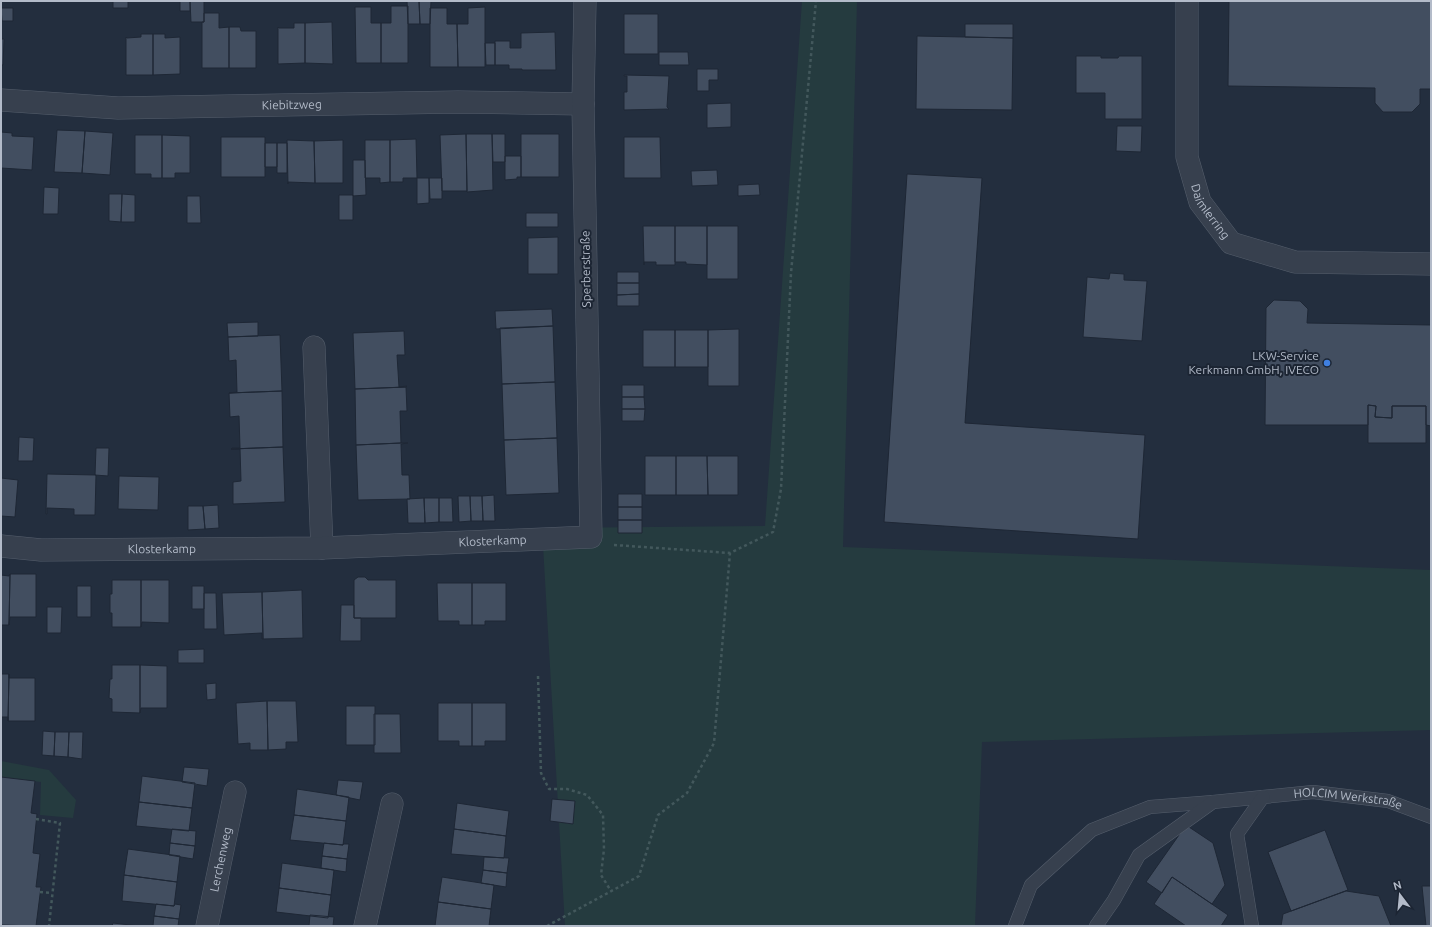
<svg xmlns="http://www.w3.org/2000/svg" width="1432" height="927" viewBox="0 0 1432 927" font-family="Ubuntu,sans-serif">
	<style>
		.green { fill: #253b3f }
		.building { fill: #424e60; stroke: #1e2735 }
		.lines { fill: none; stroke-linecap: round; stroke-linejoin: round }
		.service-casing { stroke: #555e6c; stroke-width: 14 }
		.minor-casing { stroke: #555e6c; stroke-width: 23 }
		.path { stroke: #43585c; stroke-width: 2.5; stroke-dasharray: 3 3; stroke-linecap: butt }
		.service { stroke: #37404e; stroke-width: 13 }
		.minor { stroke: #37404e; stroke-width: 22 }
		.shop-dot { fill: #3f7fe0; stroke: #1c2533; stroke-width: 1.5 }
		.labels { text-anchor: middle; stroke-width: 4; stroke-linejoin: round; paint-order: stroke }
		.street-label { font-size: 12px; fill: #b3bbc9; stroke: #1c2533 }
		.poi-label { font-size: 12px; fill: #b3bbc9; stroke: #1c2533; text-anchor: end }
	</style>
	<rect width="100%" height="100%" fill="#232e3e"/>
	<path class="green" d="M802,1h55l-14,546 588,23v160l-449,12 -7,184h-410l-23,-398 223,-2z
		M1,761l48,9 27,30 -3,18 -33,-3 1,-33 -40,-5z"/>
	<path class="building" d="M113,1h15v7h-15z
		M180,1h10v10h-10z
		M190,1h14v21h-13z
		M407,1h12l1,23h-12z
		M419,1h12l-1,23h-10z
		M1229,1h202v88h-11v15l-8,8h-29l-8,-9v-15l-147,-2z
		M391,6h17v57h-27v-40h10z
		M355,7h16v16h10v40h-25z
		M485,7v60h-27l-1,-43h11v-16z
		M1,8h12v13h-11z
		M430,8h17v16h10l1,43h-28z
		M204,13h15v15l10,-1v41h-27v-46h2z
		M624,14h34v40h-34z
		M332,22l1,42 -28,-1v-40z
		M294,23h11v40l-27,1v-37l1,1h15z
		M965,24h48v14l-48,-1z
		M229,27h11l1,4h15v37h-27z
		M555,32l1,38h-34v-1h-13v-4h-14v-24h15v7h11v-15z
		M141,34h12v41h-27v-38l1,1 14,-1z
		M153,34h12v4l15,-1v37l-27,1z
		M917,36l96,2 -1,72 -96,-1z
		M1,39h3l-1,26h-2z
		M485,43h10v22h-9z
		M659,52h29l1,13h-30z
		M1076,56h25v2h17l1,-2h23v63h-37v-26h-29z
		M697,69h21v11h-9v11h-12z
		M624,75l45,1 -2,31 2,2 -45,1v-18h3v-16h-3z
		M731,103v24l-24,1v-24z
		M1117,126h25l-1,26 -25,-1z
		M57,130l28,1 -3,42 -28,-1z
		M85,131l28,2 -3,42 -28,-2z
		M1,132l11,1v3l22,1 -2,33 -31,-2z
		M466,134l1,57h-25l-2,-56z
		M466,134h26l1,56 -26,2z
		M492,134h13v28h-12z
		M521,134h38v43h-38z
		M135,135h27v43h-11v-4h-16z
		M162,135l28,1v37h-15v5h-13z
		M221,137h44v40h-44z
		M624,137h36l1,41h-37z
		M416,139l1,39h-14v4h-13v-42z
		M287,140l27,1 1,42 -27,-1v2z
		M343,140v43h-28l-1,-42z
		M365,140h25v42l-10,1v-5h-15z
		M265,143h12v24h-12z
		M277,143h10v30h-10z
		M505,156h16v21h-4v2l-12,1z
		M353,160h12l1,35 -13,1z
		M717,170l1,15 -26,1 -1,-15z
		M907,174l75,4 -17,245 180,12 -7,104 -254,-17z
		M417,178h12v25l-12,1z
		M429,178h13v21h-12z
		M759,184l1,11 -22,1v-11z
		M44,187l15,1 -1,26h-15z
		M109,194h13l-1,28 -12,-1z
		M122,194l13,1v27h-14z
		M339,195h14v25h-14z
		M187,196h13l1,27h-14z
		M526,213h32v14h-32z
		M643,226h32v39h-19v-3h-12v3z
		M675,226h32v39l-21,-1v-2h-11z
		M707,226h31v53h-31z
		M558,237v37h-30v-36z
		M617,272h22v11h-22z
		M1110,273l14,1v6l23,1 -5,60 -59,-4 4,-60 22,2z
		M617,283h22v11l-22,1z
		M639,294v12h-22v-11z
		M1274,300l26,1 8,8 -1,14 124,2v101l-5,-1v-19h-34v12l-17,-1 1,-11 -8,-1v20h-103l1,-117z
		M552,309l1,17 -57,3 -1,-18z
		M258,322v14l-30,1 -1,-14z
		M553,326l2,56 -53,2 -2,-56z
		M739,329v57h-31v-56z
		M643,330h32v37h-32z
		M675,330h33v37h-33z
		M404,331l1,24h-8l2,32 8,-1 -1,1 -51,2 -2,-56z
		M280,335l2,56 -53,2 8,-1 -1,-32 -7,1 -1,-24z
		M555,382l2,56 -53,2 -2,-56z
		M622,385h22v12h-22z
		M406,387l1,24h-7l1,32 -45,2 -1,-56z
		M282,391l1,56 -52,2 1,-1h8l-1,-32 -9,1 -1,-24z
		M622,397h22l1,12h-23z
		M1368,405l8,1 -1,11 17,1v-12h34v37h-58z
		M622,409h23l-1,12h-22z
		M19,437l15,1 -1,23h-15z
		M557,438l2,55 -53,2 -2,-55z
		M401,443h7l-7,1 1,31h7l1,24 -52,1 -2,-55z
		M283,447l2,55 -52,2v-22l8,-1 -1,-32h-9z
		M96,448h13l-1,28 -13,-1z
		M645,456h31v39h-31z
		M676,456h31l1,39h-32z
		M707,456h31v39h-30z
		M47,474l49,1 -1,40h-21v-6l-27,-1v6h-1z
		M119,476l40,1 -1,33 -40,-1z
		M1,478l17,2 -3,37 -14,-1z
		M618,494h24v13h-24z
		M494,495l1,26h-12l-1,-25z
		M458,496h12l1,25 -12,1z
		M470,496h12l1,25h-12z
		M424,498h15v24l-14,1z
		M424,498l1,25h-17l-1,-24z
		M439,498h13l1,24h-14z
		M218,505l1,23 -14,1 -2,-23z
		M188,506h15l2,23 -17,1z
		M618,507h24v13h-24z
		M618,520h24v13h-24z
		M10,574l-1,51h-8v-50l8,1z
		M10,574h26v43h-26l-1,8z
		M358,577h7l3,3h28v38h-42v-38z
		M112,580h29v47h-29v-14h-2v-19h2z
		M141,580h28v43l-27,-1 -1,5z
		M437,583h35v42h-13v-4h-21z
		M472,583h34v38h-21v4h-13z
		M77,586h14v31h-14z
		M192,586h12v23h-12z
		M302,590l1,48 -40,1 -1,-47z
		M262,592l1,47h-1v-6l-38,2 -2,-42z
		M204,593h12l1,36h-13z
		M341,605h13v13h7v23h-21z
		M47,607h15l-1,26h-14z
		M204,649v14h-26v-13z
		M112,665h28v48l-28,-1v-13l-3,-1 1,-19h2z
		M140,665l27,1v42h-26l-1,5z
		M1,674h8l-1,47v-4h-7z
		M9,674v4h26v43h-27z
		M216,683v16l-9,1 -1,-16z
		M267,701l1,49h-18v-7l-12,1 -2,-41z
		M267,701h29l2,41h-12v7l-18,1z
		M438,703h34v43h-13v-5h-21z
		M472,703h34v38h-21v5h-13z
		M346,706h29v39h-29z
		M374,714h26l1,39h-27z
		M43,731l12,1 -1,24 -12,-1z
		M55,732h14l-1,25 -14,-1z
		M69,732h14l-1,27 -14,-2z
		M184,767l25,2 -2,17 -25,-4z
		M142,776l53,7 -3,25 -53,-6z
		M1,777l34,4 -4,32 6,1 -4,39 7,1 -4,33h5l-5,39 -35,-1z
		M338,780l25,2 -3,18 -24,-5z
		M297,789l52,8 -3,24 -52,-6z
		M552,799l23,2 -2,23 -23,-3z
		M139,802l53,6 -3,23 -53,-5z
		M457,803l52,8 -3,25 -52,-7z
		M294,815l52,6 -3,24 -53,-5z
		M1186,825l27,18 12,42 -13,19 -40,-27 -10,16 -16,-11z
		M172,829l24,2 -1,15 -25,-3z
		M454,829l52,7 -2,22 -53,-4z
		M1325,830l23,60 -57,21 -23,-59z
		M170,843l25,3 -2,13 -24,-4z
		M324,843l19,2v-1h6l-2,15 -25,-3z
		M128,849l52,7 -3,26 -53,-7z
		M322,856l25,3 -1,13 -25,-4z
		M484,857l25,1 -2,15 -24,-3z
		M282,863l52,7 -3,25 -52,-7z
		M483,870l24,3 -1,14 -25,-4z
		M124,875l53,7 -3,24 -52,-5z
		M442,877l52,8 -3,24 -53,-7z
		M1172,877l56,38 -7,11h-35l-32,-22z
		M1422,886h9v40h-5z
		M279,888l52,7 -3,23 -52,-6z
		M1346,891l33,5 12,30h-110l2,-12z
		M438,902l53,7 -2,17h-54z
		M156,904l18,2 1,-2 6,1 -2,14 -25,-3z
		M310,915l24,2 -1,9h-24z
		M154,916l25,3 -1,7h-25z
		M113,923l26,3h-27z"/>
	<g class="lines">
		<defs>
			<g id="service">
				<path d="M1015,926l16,-41 61,-55 58,-23 63,-5"/>
				<path id="s1" d="M1096,926l18,-26 25,-45 74,-53 100,-10 75,9 43,16"/>
				<path d="M1252,926l-15,-92 26,-37"/>
			</g>
			<g id="minor">
				<path id="s2" d="M1187,1v156l13,45 31,41 64,19 136,2"/>
				<path id="s3" d="M1,100l117,8 340,-6 125,2"/>
				<path d="M314,347l8,201"/>
				<path id="s4" d="M1,546l40,4 281,-2 269,-11 -8,-433 2,-103"/>
				<path id="s5" d="M207,926l28,-134"/>
				<path d="M365,926l27,-122"/>
			</g>
		</defs>
		<use href="#service" class="service-casing"/>
		<use href="#minor" class="minor-casing"/>
		<path class="path" d="M614,545l116,8 43,-21 8,-43 10,-216 25,-272
			M538,676l3,97 8,16h18l20,6 16,20 1,34 -3,26 10,16
			M36,819l24,4 -11,103
			M40,892l12,1
			M547,926l92,-50 19,-61 29,-22 27,-50 16,-190"/>
		<use href="#service" class="service"/>
		<use href="#minor" class="minor"/>
	</g>
	<circle class="shop-dot" cx="1327" cy="363" r="4"/>
	<g class="labels">
		<g class="street-label">
			<text dy="4" stroke="none"><textPath href="#s3" startOffset="291">Kiebitzweg</textPath></text>
			<text dy="4" stroke="none"><textPath href="#s2" startOffset="216">Daimlerring</textPath></text>
			<text transform="translate(586 269) rotate(-91)" y="4">Sperberstraße</text>
			<text dy="4" stroke="none"><textPath href="#s4" startOffset="492">Klosterkamp</textPath></text>
			<text dy="4" stroke="none"><textPath href="#s4" startOffset="161">Klosterkamp</textPath></text>
			<text dy="4" stroke="none"><textPath href="#s1" startOffset="310">HOLCIM Werkstraße</textPath></text>
			<text dy="4" stroke="none"><textPath href="#s5" startOffset="68">Lerchenweg</textPath></text>
		</g>
		<g class="poi-label">
			<text x="1319" y="360">LKW-Service<tspan x="1319" dy="14">Kerkmann GmbH, IVECO</tspan></text>
		</g>
	</g>
	<rect width="1432" height="927" fill="none" stroke="#b3bbc9" stroke-width="4"/>
	<g transform="translate(1400 895) rotate(344)" stroke="#1c2533" stroke-width="3" paint-order="stroke">
	<path d="M0-3L7 15L0 10L-7 15Z" fill="#b3bbc9"/>
	<text y="-6" font-size="11" font-weight="bold" text-anchor="middle" fill="#b3bbc9">N</text>
	</g>
</svg>
